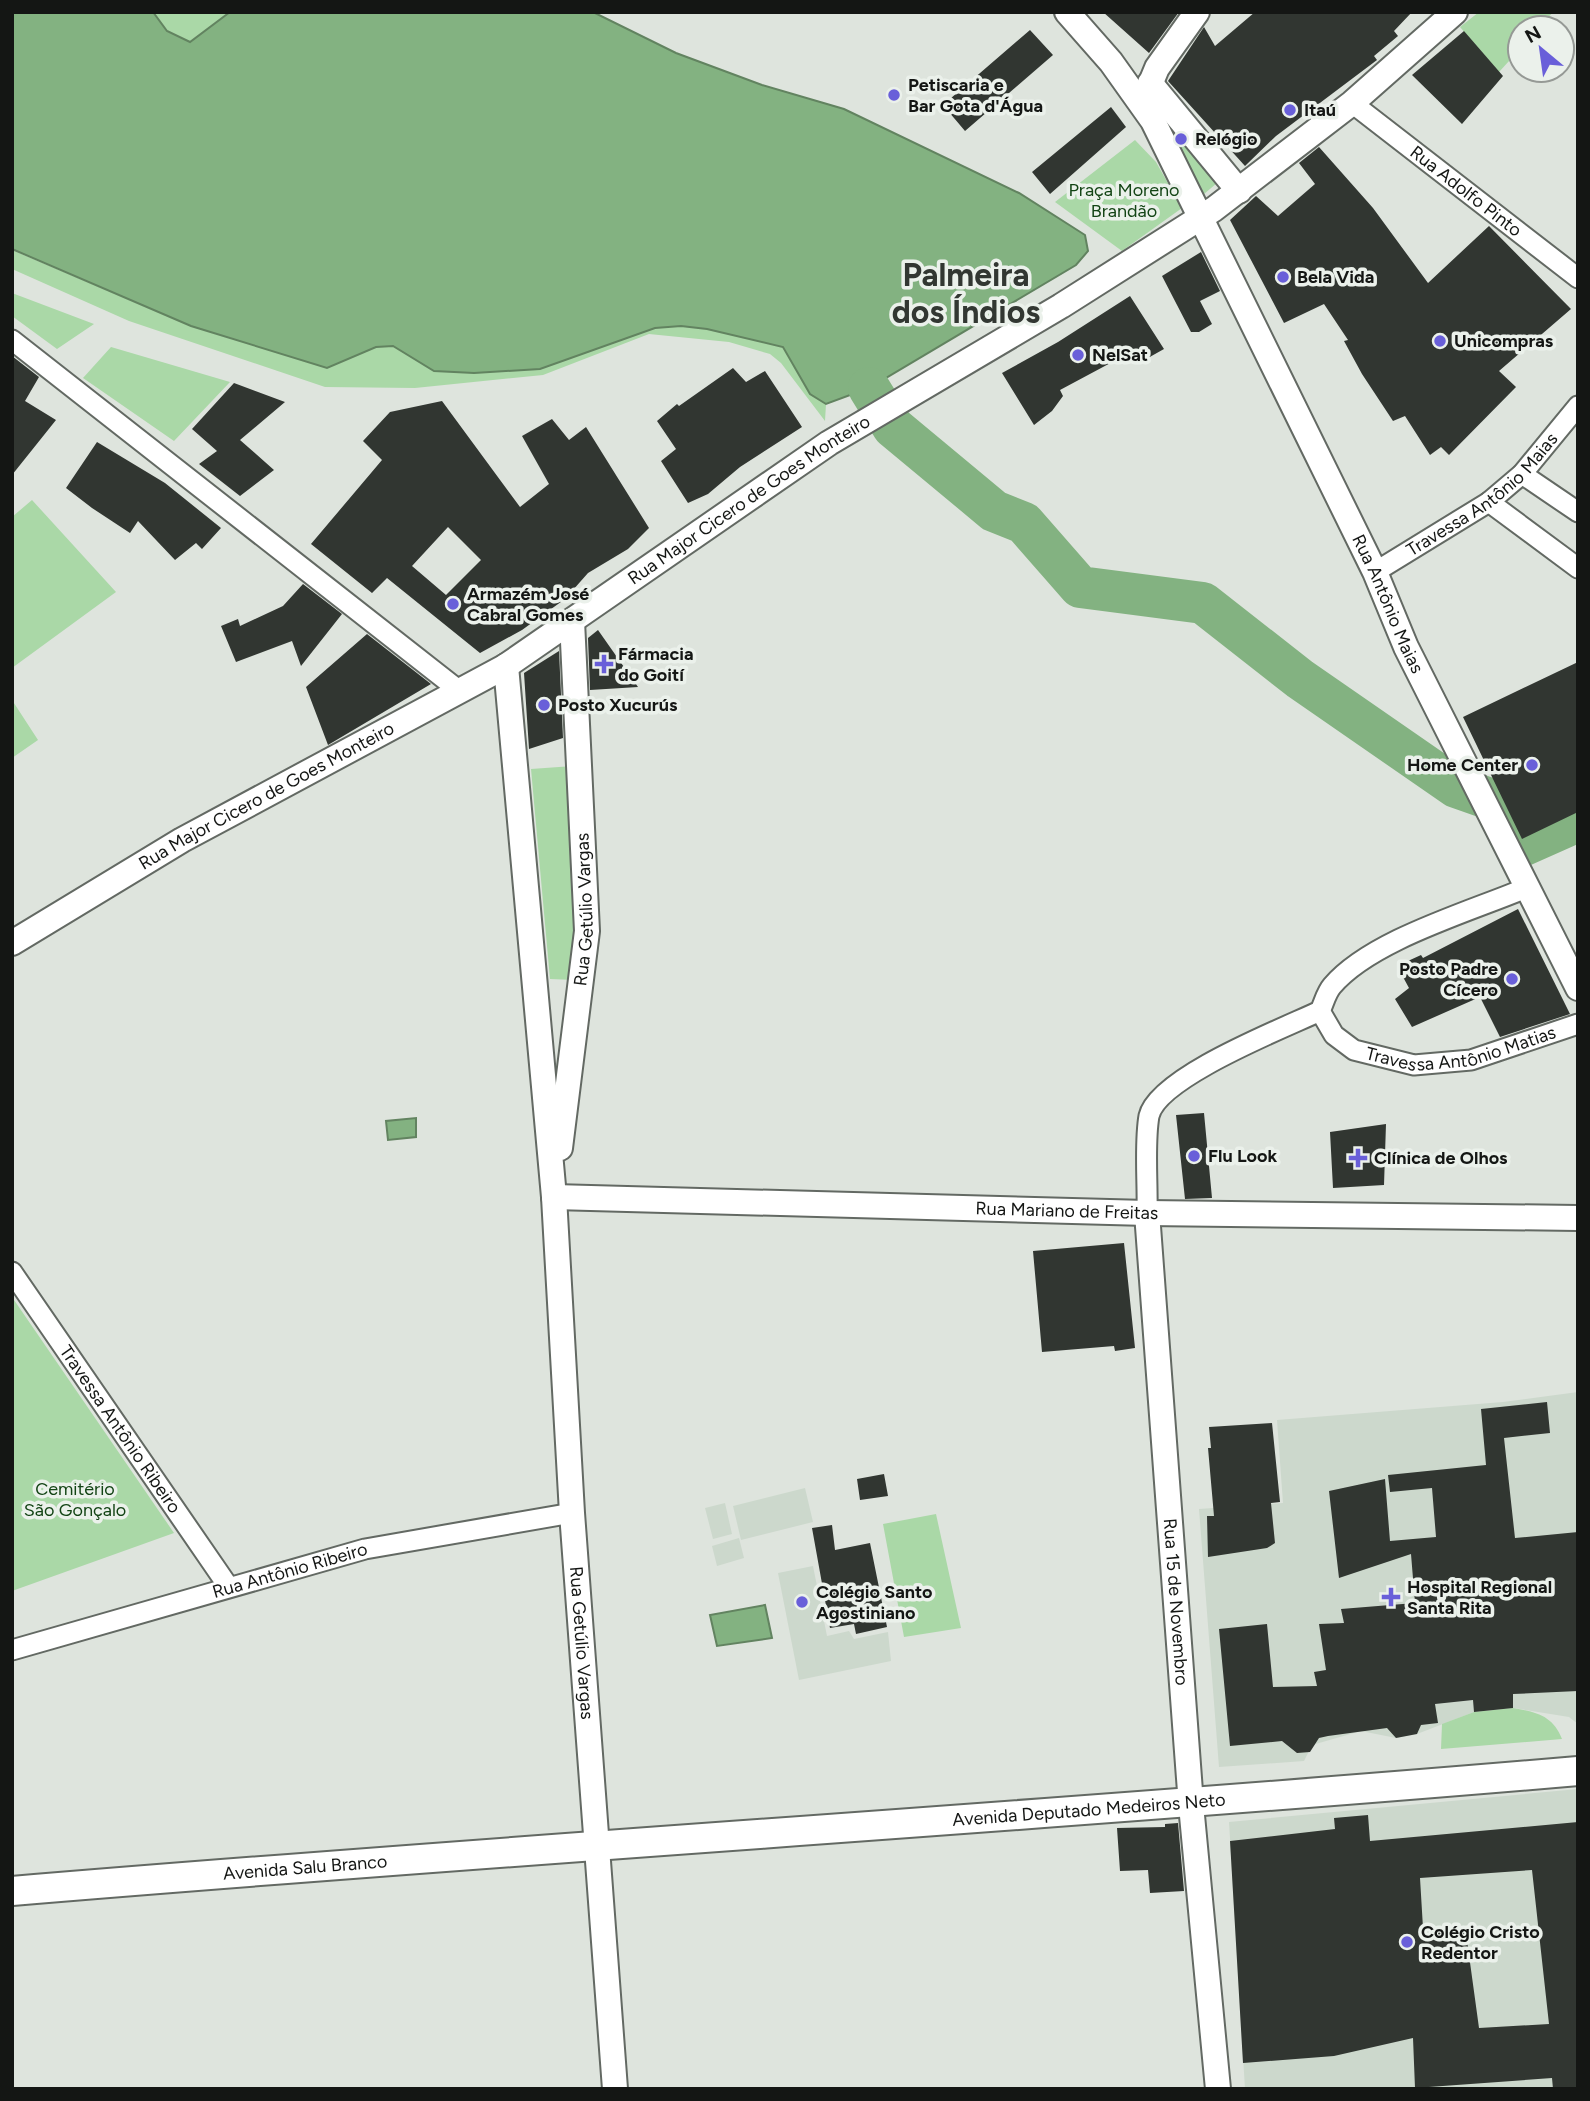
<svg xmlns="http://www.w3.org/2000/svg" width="1590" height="2101" viewBox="0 0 1590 2101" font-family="Figtree,sans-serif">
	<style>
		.built { fill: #ccd8cc }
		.green { fill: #aad8a7 }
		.water { fill: #83b281; stroke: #628360; stroke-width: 2 }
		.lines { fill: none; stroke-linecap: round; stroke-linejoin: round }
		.river { stroke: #83b281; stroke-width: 42 }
		.building { fill: #313631; fill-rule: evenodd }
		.minor-casing { stroke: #636963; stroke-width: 23 }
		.tertiary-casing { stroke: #636963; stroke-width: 28 }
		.secondary-casing { stroke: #636963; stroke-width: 32 }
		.minor { stroke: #fff; stroke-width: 19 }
		.tertiary { stroke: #fff; stroke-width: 24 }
		.secondary { stroke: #fff; stroke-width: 28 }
		.poi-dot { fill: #695fd9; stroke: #ebf1eb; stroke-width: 2.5 }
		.labels { text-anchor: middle; stroke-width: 7; stroke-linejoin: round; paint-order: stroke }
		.poi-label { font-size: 18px; font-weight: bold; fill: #141614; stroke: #ebf1eb; text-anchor: start }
		.park-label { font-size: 18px; fill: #134415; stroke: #ebf1eb }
		.street-label { font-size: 18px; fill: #141614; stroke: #ebf1eb }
		.town-label { font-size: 32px; font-weight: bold; fill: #323732; stroke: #ebf1eb }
	</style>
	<rect width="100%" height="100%" fill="#dee4dd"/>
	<path class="built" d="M1578,1392v332l-9,-7 -55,-9 -40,4 -57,22 -21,4 -35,-7 -49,14 -8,16 -85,6 -20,-258 84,-6 -6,-83 226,-18z
		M805,1488l8,34 -72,18 -8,-34z
		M725,1503l7,31 -19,5 -8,-31z
		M739,1538l5,20 -27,8 -5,-20z
		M813,1566l14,70 22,-5 5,8 34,-7 3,29 -92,19 -21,-107z
		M1578,1789v300h-333l-16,-267z"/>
	<path class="green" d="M153,12h77l-40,30 -23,-11z
		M1479,12h74l-14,16h-19v21l-21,23 -39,-45z
		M1173,115l50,63 -19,16 -42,-71z
		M1135,140l21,22 26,46 -60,43 -67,-49z
		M12,250l179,76 136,42 49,-21 18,-1 40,25 40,2 66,-4 115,-41 26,-2 26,3 76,18 27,47 16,10 -1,17 -44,-58 -11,-9 -41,-12 -80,-8 -106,41 -128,13 -90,-1 -196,-66 -117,-52z
		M12,293l82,31 -37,25 -45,-33z
		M111,347l119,35 -56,59 -91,-63z
		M32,500l84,92 -104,76v-151z
		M12,700l26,40 -26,18z
		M573,766l2,214 -25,-1 -19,-210z
		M12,1297l162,236 -162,58z
		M936,1514l25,114 -57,9 -21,-113z
		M1513,1708c24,4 40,8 49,31l-121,10 1,-25 32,-12z"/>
	<path class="water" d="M12,12h141l14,19 23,11 40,-30h363l83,41 86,32 82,24 175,84 66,42 3,16 -12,14 -207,123 -43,16 -16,-10 -27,-47 -76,-18 -26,-3 -26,2 -115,41 -66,4 -40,-2 -41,-25 -17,1 -49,21 -136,-42 -179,-77z
		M416,1118v19l-28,3 -2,-19z
		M765,1605l7,33 -55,8 -7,-31z"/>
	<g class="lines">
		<path class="river" d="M869,388l24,39 101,84 30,12 56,64 123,16 97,76 156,108 37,13 31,45 54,-24"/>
	</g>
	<path class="building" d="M1103,12h76l-30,41z
		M1255,12h157l-18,19 4,5 -24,20 3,4 -101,76 -31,30 -77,-85 36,-54 11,19z
		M1030,30l23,25 -88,76 -22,-26z
		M1464,31l39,45 -41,48 -50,-49z
		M1111,107l15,20 -76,67 -18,-22z
		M1319,147l54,61 55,75 61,-57 82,83 -72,62 17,16 -67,68 -8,-8 -11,8 -25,-39 -12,5 -31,-47 -18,-33 4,-1 -24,-36 -40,19 -54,-103 26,-24 22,20 37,-32 -16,-21z
		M1201,252l19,39 -20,10 12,23 -13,8h-8l-29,-56z
		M1130,296l34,53 -25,14 -8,-11 -71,38 3,6 -11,15 -18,14 -32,-52 56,-31z
		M12,356l27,21 -14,24 31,19 -44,55z
		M733,368l13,14 19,-11 37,56 -62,40 -32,27 -20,9 -27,-42 15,-12 -19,-28 20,-17 2,2z
		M234,383l51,19 -45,38 34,30 -34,26 -41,-32 18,-13 -25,-22z
		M442,401l78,106 29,-23 -27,-48 30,-17 17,21 17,-13 63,101 -21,21 -40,24 -23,26 -43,31 -42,23 -93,-75 -15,15 -61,-49 71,-84 -19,-19 27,-29zM448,527l33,33 -35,35 -34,-29z
		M97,442l68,41 56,45 -19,21 -6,-6 -21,17 -37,-39 -8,12 -38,-25 -26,-20z
		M303,584l39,30 -41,52 -9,-25 -56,21 -15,-36 17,-7 2,7 43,-20z
		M598,630l40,57 -48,3 -2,-52z
		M367,634l64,50 -103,61 -22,-58z
		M559,651l4,87 -34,11 -5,-76z
		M1578,662v150l-56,27 -59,-122z
		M1518,909l52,105 -70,23 -20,-40 -68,30 -17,-28 14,-11 -12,-22 24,-11 2,3z
		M1204,1113l8,85 -27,1 -9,-84z
		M1386,1124l-2,61 -51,3 -3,-56z
		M1124,1243l11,105 -20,3 -1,-5 -72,6 -9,-101z
		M1547,1402l3,31 -46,5 11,100 63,-6v159l-65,3v14l-39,4 -1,-12 -38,4 3,19 -17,2 -4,9 -21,4 -9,-10 -59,8 -9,2 -9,14 -13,1 -15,-12 -52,5 -11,-117 48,-5 6,63 44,-1 -3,-14 12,-2 -7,-46 25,-1 -3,-14 74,-6 -4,-49 -72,24 -10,-87 56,-12 5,62 46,-4 -4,-49 -42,4 -2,-17 98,-10 -5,-56z
		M1272,1423l8,79 -9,1 4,40 -8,5 -59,9 -1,-41h7l-6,-68h3l-2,-21z
		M884,1474l4,22 -28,4 -3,-21z
		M832,1525l3,25 35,-7 17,84 -31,7 -2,-10 -24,4 -18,-100z
		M1368,1815l2,26 208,-19v267h-25l-1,-11 -137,10 -2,-50 -79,18 -91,7 -13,-222 105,-12 -1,-11zM1532,1870l17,154 -70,4 -14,-102 -42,2 -3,-50z
		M1178,1823l6,68 -34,2 -2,-23 -28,1 -3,-43 48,-1v-3z"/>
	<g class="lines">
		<defs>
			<g id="minor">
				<path id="s1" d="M1352,103l226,175"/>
				<path d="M12,340l449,352"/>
				<path d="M1522,474l56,38"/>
				<path d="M1489,502l89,66"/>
				<path id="s2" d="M1375,572l114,-70 33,-28 56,-68"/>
				<path id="s3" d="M1320,1011l14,24 20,15 60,15 57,-5 107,-36"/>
				<path d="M1147,1213c1,-29 -3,-69 2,-97 9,-39 135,-88 171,-105 4,-8 6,-18 12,-25 39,-46 137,-74 194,-98"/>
				<path id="s4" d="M12,1272l216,314"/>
				<path id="s5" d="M12,1650l353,-101 207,-36"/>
			</g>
			<g id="tertiary">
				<path id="s6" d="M1067,12l44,50 42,59 222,451 31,75 172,341"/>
				<path d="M1150,83l89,108"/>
				<path d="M1145,97l12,-29 40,-56"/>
				<path id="s7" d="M506,666l48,531 18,316 43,576"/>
				<path id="s8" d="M12,943l170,-103 324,-174 323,-223 232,-137 153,-97 138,-106 103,-91"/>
				<path id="s9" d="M560,1148l27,-217 -15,-310"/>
				<path id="s10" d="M554,1197l593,16 431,5"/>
				<path id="s11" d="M1147,1213l44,592 27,284"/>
			</g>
			<g id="secondary">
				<path id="s12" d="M12,1891c522,-44 1044,-75 1566,-120"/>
			</g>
		</defs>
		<use href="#minor" class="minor-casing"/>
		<use href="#tertiary" class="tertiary-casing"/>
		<use href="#secondary" class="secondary-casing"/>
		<use href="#minor" class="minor"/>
		<use href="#tertiary" class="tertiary"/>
		<use href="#secondary" class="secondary"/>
	</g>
	<g class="poi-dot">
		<circle cx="894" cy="95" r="7"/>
		<circle cx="1290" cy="110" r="7"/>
		<circle cx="1181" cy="139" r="7"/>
		<circle cx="1283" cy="277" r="7"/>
		<circle cx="1440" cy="341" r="7"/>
		<circle cx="1078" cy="355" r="7"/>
		<circle cx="453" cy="604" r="7"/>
		<path d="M600.5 653.5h7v7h7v7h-7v7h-7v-7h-7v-7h7z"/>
		<circle cx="544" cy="705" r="7"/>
		<circle cx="1532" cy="765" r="7"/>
		<circle cx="1512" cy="979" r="7"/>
		<circle cx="1194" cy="1156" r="7"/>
		<path d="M1354.5 1147.5h7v7h7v7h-7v7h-7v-7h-7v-7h7z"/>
		<path d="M1387.5 1586.5h7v7h7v7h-7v7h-7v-7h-7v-7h7z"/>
		<circle cx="802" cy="1602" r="7"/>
		<circle cx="1407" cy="1942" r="7"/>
	</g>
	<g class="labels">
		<g class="poi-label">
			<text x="908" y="91">Petiscaria e<tspan x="908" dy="21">Bar Gota d'Água</tspan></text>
			<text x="1304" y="116">Itaú</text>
			<text x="1195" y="145">Relógio</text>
			<text x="1297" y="283">Bela Vida</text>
			<text x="1454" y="347">Unicompras</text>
			<text x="1092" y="361">NelSat</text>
			<text x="467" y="600">Armazém José<tspan x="467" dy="21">Cabral Gomes</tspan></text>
			<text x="618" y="660">Fármacia<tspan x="618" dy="21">do Goití</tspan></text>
			<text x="558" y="711">Posto Xucurús</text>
			<text x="1518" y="771" text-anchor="end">Home Center</text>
			<text x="1498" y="975" text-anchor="end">Posto Padre<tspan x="1498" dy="21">Cícero</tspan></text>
			<text x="1208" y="1162">Flu Look</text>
			<text x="1374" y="1164">Clínica de Olhos</text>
			<text x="1407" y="1593">Hospital Regional<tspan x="1407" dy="21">Santa Rita</tspan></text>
			<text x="816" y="1598">Colégio Santo<tspan x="816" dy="21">Agostiniano</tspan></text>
			<text x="1421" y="1938">Colégio Cristo<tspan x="1421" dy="21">Redentor</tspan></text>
		</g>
		<g class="park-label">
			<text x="1124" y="196">Praça Moreno<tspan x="1124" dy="21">Brandão</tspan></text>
			<text x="75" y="1495">Cemitério<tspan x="75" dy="21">São Gonçalo</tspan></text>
		</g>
		<g class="street-label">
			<text dy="6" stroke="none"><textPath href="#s1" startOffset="144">Rua Adolfo Pinto</textPath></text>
			<text dy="6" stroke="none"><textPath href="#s2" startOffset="133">Travessa Antônio Maias</textPath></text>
			<text dy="6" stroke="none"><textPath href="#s8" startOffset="861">Rua Major Cicero de Goes Monteiro</textPath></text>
			<text dy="6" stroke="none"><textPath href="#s6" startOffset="676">Rua Antônio Maias</textPath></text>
			<text dy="6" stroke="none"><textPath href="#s8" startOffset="294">Rua Major Cicero de Goes Monteiro</textPath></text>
			<text dy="6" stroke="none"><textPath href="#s9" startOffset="240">Rua Getúlio Vargas</textPath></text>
			<text dy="6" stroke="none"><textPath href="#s3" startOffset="163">Travessa Antônio Matias</textPath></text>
			<text dy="6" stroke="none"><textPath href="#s10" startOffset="513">Rua Mariano de Freitas</textPath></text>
			<text dy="6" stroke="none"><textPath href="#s4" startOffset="191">Travessa Antônio Ribeiro</textPath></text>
			<text dy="6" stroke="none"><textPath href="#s5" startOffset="289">Rua Antônio Ribeiro</textPath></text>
			<text dy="6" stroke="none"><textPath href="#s11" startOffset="390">Rua 15 de Novembro</textPath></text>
			<text dy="6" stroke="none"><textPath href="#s7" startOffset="980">Rua Getúlio Vargas</textPath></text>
			<text dy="6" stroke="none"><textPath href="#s12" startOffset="1080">Avenida Deputado Medeiros Neto</textPath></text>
			<text dy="6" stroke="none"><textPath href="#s12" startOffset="294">Avenida Salu Branco</textPath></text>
		</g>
		<g class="town-label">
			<text x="966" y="286">Palmeira<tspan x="966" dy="37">dos Índios</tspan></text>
		</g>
	</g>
	<rect width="1590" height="2101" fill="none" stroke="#141614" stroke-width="28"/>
	<g transform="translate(1541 49) rotate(331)"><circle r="33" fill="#ebf1eb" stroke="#959995" stroke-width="2"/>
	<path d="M0-5L12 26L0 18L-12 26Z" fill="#695fd9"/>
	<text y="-10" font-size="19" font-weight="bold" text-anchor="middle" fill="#141614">N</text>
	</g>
</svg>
